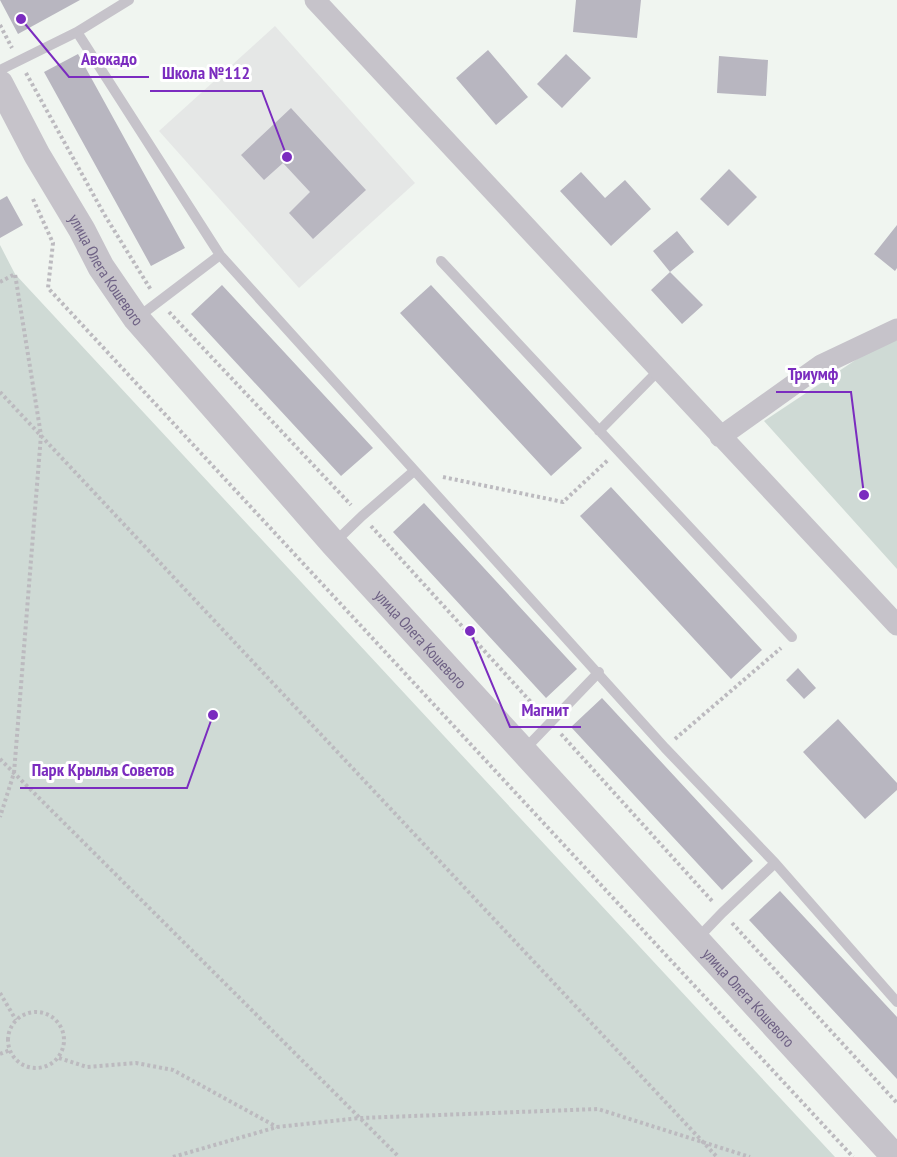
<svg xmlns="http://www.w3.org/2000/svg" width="897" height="1157" viewBox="0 0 897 1157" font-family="'PT Sans Narrow',sans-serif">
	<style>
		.built { fill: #e5e7e6 }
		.green { fill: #cfdad5 }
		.building { fill: #b8b6c0 }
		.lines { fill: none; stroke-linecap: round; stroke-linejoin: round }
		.path { stroke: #bcbabf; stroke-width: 4; stroke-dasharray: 3 3; stroke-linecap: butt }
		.service { stroke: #c6c3ca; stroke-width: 10 }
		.minor { stroke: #c6c3ca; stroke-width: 21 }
		.tertiary { stroke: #c6c3ca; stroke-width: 27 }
		.labels { text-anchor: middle; stroke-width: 6; stroke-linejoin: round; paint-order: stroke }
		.street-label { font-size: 16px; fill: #6e6184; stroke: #fff }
		.leader { fill: none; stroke: #7b2cbf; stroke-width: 2 }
		.callout-dot { fill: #7b2cbf; stroke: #fff; stroke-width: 2 }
		.callout-label { font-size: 18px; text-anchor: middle; font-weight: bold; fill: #7b2cbf; stroke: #fff; stroke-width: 6; stroke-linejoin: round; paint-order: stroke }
	</style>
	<rect width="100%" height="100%" fill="#f0f5f0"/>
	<path class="built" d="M275,26l140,157 -116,105 -140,-157z"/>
	<path class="green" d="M0,245l15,29 820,883h-835z
		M897,340v229l-133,-148 114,-76z"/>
	<path class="building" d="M0,0h80l-62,34z
		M576,0h65l-4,38 -64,-6z
		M488,50l40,47 -32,28 -40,-47z
		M78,54l107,194 -34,18 -107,-194z
		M566,54l25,24 -29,30 -25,-24z
		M719,56l49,4 -2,36 -49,-3z
		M291,108l75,82 -53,49 -24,-26 21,-21 -27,-29 -19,17 -23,-25z
		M729,169l28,28 -29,29 -28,-27z
		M581,172l24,26 20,-18 26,29 -40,37 -51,-55z
		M7,196l16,29 -23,13v-38z
		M897,225v43l-2,3 -21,-17z
		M677,231l17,21 -24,20 -17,-21z
		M670,272l33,33 -21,19 -31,-34z
		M222,285l151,163 -32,28 -150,-162z
		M431,285l151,163 -31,28 -151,-163z
		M611,487l151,163 -31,29 -151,-163z
		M424,503l153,166 -31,29 -153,-166z
		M798,668l18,20 -12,11 -18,-19z
		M602,698l151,163 -31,29 -151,-163z
		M838,719l59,64v7l-32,29 -62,-67z
		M780,891l117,126v62l-148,-159z"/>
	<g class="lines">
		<path class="path" d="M0,25l12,23
			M26,73l78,141 47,76
			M33,199l20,44 -5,45 805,869
			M0,282l15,-8 26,161 -27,338 -14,44
			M169,312l182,193
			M0,392l717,765
			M443,477l120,25 45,-42
			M371,526l168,185
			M561,734l152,168
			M675,739l106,-91
			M0,759l399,398
			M732,923l165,180
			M0,993l16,27
			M8 1040a28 28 0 1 1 56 0a28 28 0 1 1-56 0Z
			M0,1054l10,-4
			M59,1058l28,9 49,-4 37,7 104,57
			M173,1157l104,-30 83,-9 238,-9 152,48"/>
		<path class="service" d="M129,0l-52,32 143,223 445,493 110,115 122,139
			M0,70l77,-38
			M441,261l351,376
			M137,318l83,-63
			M599,431l60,-61
			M334,543l28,-27 52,-45
			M524,750l75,-78
			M697,939l25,-26 53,-50"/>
		<path class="minor" d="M315,0l582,625
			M720,437l101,-72 76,-36"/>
		<path class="tertiary" id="s1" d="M0,84l37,71 45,75 19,37 35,51 198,226 561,613"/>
	</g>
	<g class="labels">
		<g class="street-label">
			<text dy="6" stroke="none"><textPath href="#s1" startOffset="214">улица Олега Кошевого</textPath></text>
			<text dy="6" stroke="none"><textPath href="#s1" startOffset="700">улица Олега Кошевого</textPath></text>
			<text dy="6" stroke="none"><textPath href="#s1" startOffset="1186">улица Олега Кошевого</textPath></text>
		</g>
	</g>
	<path class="leader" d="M21 19L69 77H149M287 157L262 91H150M864 495L851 392H776M470 631L510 727H581M213 715L187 788H20"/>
	<g class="callout-dot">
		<circle cx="21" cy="19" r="6"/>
		<circle cx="287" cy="157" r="6"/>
		<circle cx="864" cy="495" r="6"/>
		<circle cx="470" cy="631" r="6"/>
		<circle cx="213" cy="715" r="6"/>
	</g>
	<g class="callout-label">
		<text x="109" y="65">Авокадо</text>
		<text x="206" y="79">Школа №112</text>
		<text x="813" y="380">Триумф</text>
		<text x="545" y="716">Магнит</text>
		<text x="103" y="776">Парк Крылья Советов</text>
	</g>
</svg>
